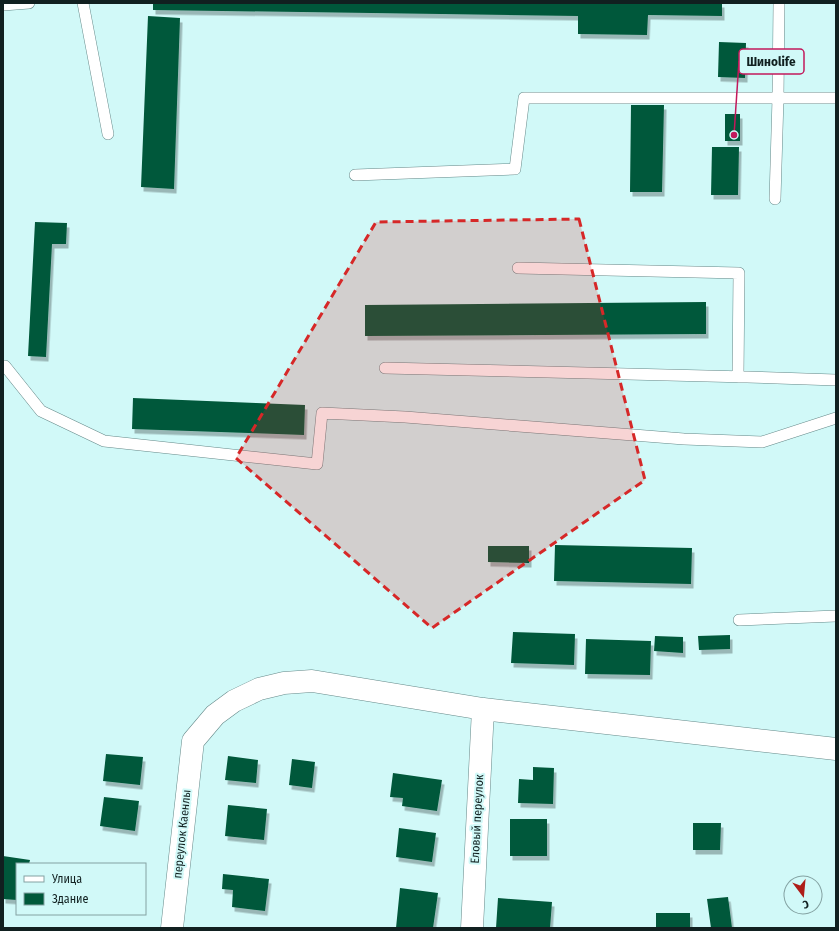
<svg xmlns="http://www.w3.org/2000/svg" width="839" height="931" viewBox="0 0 839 931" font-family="'Fira Sans Condensed',sans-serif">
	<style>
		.building { fill: #00583a; filter: url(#shadow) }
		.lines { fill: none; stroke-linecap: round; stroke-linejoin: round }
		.service-casing { stroke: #658989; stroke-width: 12 }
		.minor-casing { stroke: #658989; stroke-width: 23 }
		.service { stroke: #fff; stroke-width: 11 }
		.minor { stroke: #fff; stroke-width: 22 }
		.marked { fill: #d62828; fill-opacity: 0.2; stroke: #d62828; stroke-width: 3; stroke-dasharray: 8 5; stroke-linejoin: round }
		.labels { text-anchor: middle; stroke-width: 4; stroke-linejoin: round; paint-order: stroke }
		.street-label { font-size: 12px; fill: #112020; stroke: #d1f9f8 }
		.leader { fill: none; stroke: #c2185b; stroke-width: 1.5 }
		.callout-dot { fill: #c2185b; stroke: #d1f9f8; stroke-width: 1.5 }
		.callout { fill: #d1f9f8; stroke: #c2185b; stroke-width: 1.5 }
		.callout-label { font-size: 13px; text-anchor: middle; font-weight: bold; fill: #112020 }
	</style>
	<defs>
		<filter id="shadow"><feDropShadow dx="2.5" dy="4.5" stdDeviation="0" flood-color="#0004"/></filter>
	</defs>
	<rect width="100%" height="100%" fill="#d1f9f8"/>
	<path class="building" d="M153,3h569v13l-74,-1 -1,20 -69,-1v-18l-425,-6z
		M148,16l32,2 -6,171 -33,-2z
		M719,42l27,1 -1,35 -27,-1z
		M631,105h33l-2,87h-32z
		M725,114h15v27h-15z
		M712,147h27l-1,48h-27z
		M35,222l32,1 -1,21h-14l-6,113 -18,-1z
		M706,302v32l-341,2v-31z
		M133,398l172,7 -1,30 -172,-6z
		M555,545l137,3 -1,36 -137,-3z
		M488,546h41v17l-41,-1z
		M513,632l62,2 -1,31 -63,-2z
		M730,635v14l-31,1 -1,-14z
		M655,636l28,1v16l-29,-2z
		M586,639l65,2 -1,34 -65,-1z
		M106,754l37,3 -3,28 -37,-4z
		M228,756l30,4 -2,23 -31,-3z
		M292,759l23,3 -3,26 -23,-3z
		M533,767l21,1 -1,36 -35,-1 1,-24 14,1z
		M393,773l49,7 -5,31 -35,-5 1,-8 -13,-1z
		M104,797l35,4 -4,30 -35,-5z
		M228,805l39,4 -3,31 -39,-4z
		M510,819h37v37h-37z
		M693,823h28l-1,27h-27z
		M399,828l37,5 -4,29 -36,-5z
		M3,856l27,4 -1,4h-12v36l-14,-1z
		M223,874l46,5 -4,32 -33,-4 1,-17 -11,-1z
		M400,888l38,5 -5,35h-37z
		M728,897l4,31h-21l-4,-29z
		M498,898l54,4 -2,26h-54z
		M656,913h34v15h-34z"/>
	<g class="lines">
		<defs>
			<path id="service" d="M83,3l25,131
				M3,5l26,-2
				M355,175l160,-6 9,-71h312
				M775,199l3,-101 1,-95
				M518,268l221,5 -1,104
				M3,366h2l36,45 63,30 213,23 5,-51 83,4 279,22 78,3 74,-24
				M385,368l362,9 89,3
				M739,620l97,-4"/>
			<path id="minor" d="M172,928l21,-187 22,-26 19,-14 25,-12 25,-6 28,-2 171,28 353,40
				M472,928l11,-219"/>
		</defs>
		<use href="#service" class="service-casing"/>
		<use href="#minor" class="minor-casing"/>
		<use href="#service" class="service"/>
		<use href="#minor" class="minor"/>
	</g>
	<path class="marked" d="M579,219l66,261 -213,148 -196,-170 140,-236z"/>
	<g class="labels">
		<g class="street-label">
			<text transform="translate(477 819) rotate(-87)" y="4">Еловый переулок</text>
			<text transform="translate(182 834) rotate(-84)" y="4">переулок Каенлы</text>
		</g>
	</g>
	<path class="leader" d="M734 135L739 61"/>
	<circle class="callout-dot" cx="734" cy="135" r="4"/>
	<rect class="callout" x="739" y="49" width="65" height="25" rx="4"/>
	<g class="callout-label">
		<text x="771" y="66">Шиноlife</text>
	</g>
	<rect width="839" height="931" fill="none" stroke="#112020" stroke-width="8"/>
	<rect x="16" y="863" width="130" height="52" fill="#d1f9f8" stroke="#84a2a2"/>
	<rect x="24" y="876" width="20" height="6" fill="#ffffff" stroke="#84a2a2"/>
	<text x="52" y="883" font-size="12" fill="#112020">Улица</text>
	<rect x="24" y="893" width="20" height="12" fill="#00583a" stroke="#84a2a2"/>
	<text x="52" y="903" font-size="12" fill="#112020">Здание</text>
	<g transform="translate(803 895) rotate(164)"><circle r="19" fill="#d1f9f8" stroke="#84a2a2"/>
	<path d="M0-3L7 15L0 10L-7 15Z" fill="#ae1e19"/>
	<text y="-6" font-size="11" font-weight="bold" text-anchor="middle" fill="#112020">С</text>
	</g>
</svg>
